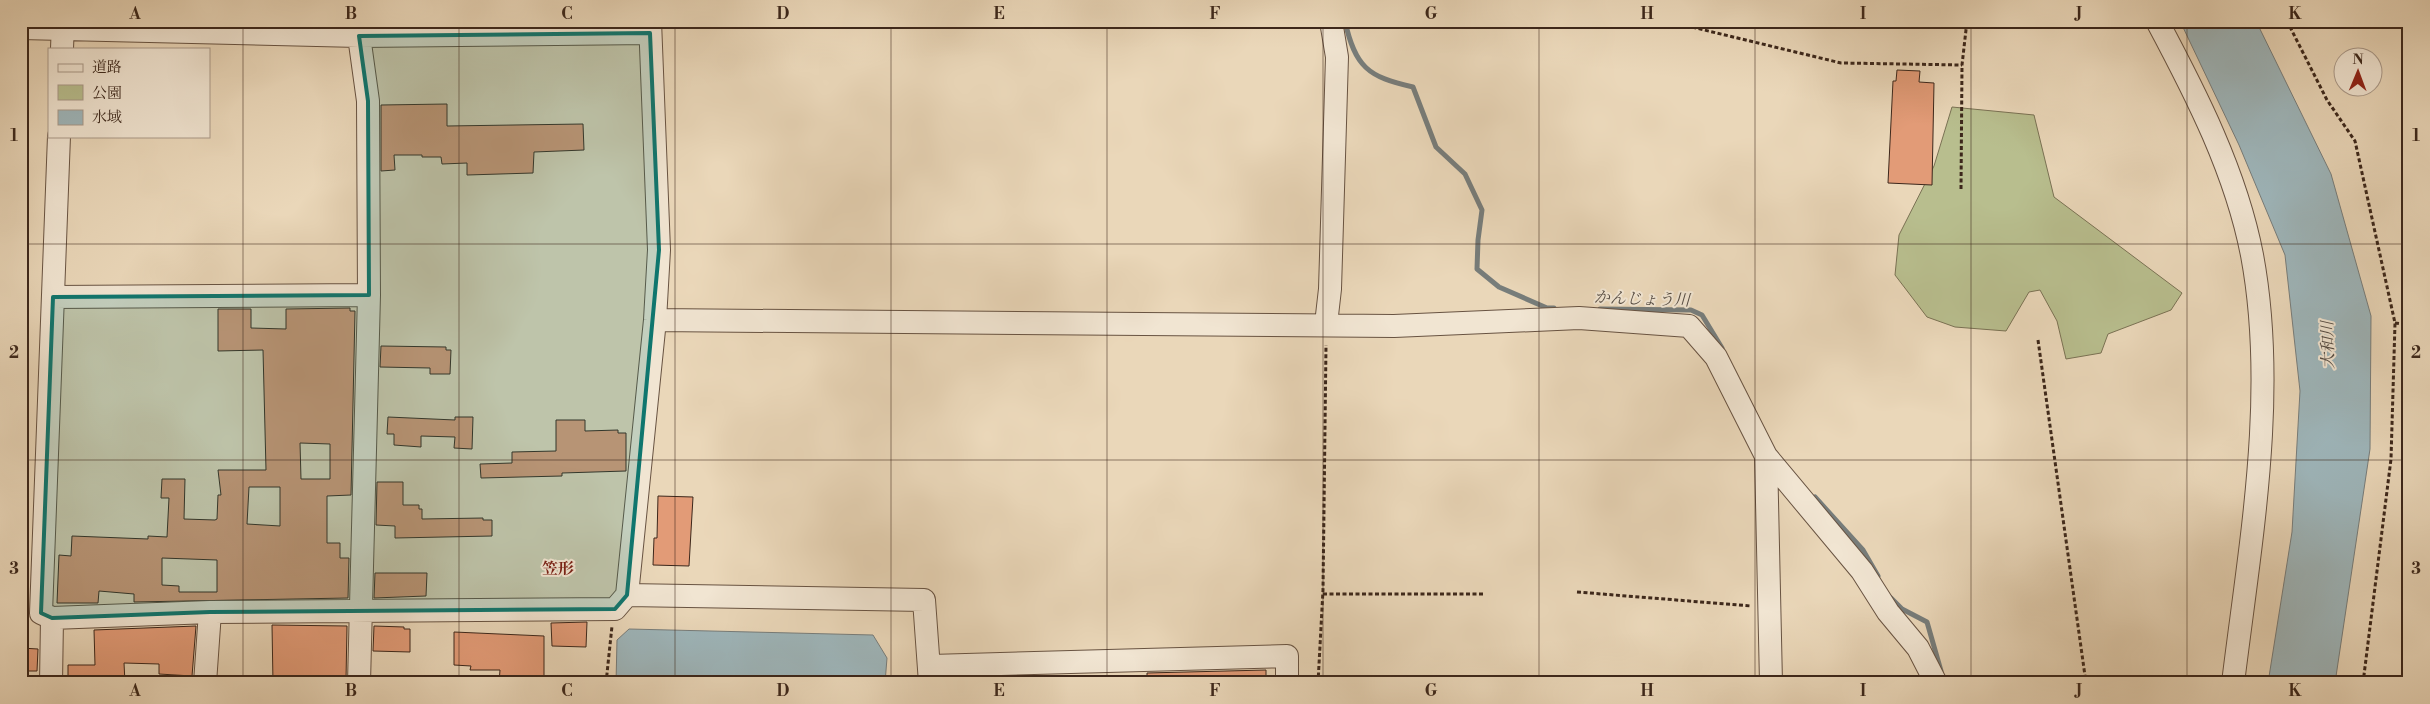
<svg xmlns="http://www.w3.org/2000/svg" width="2430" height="704" viewBox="0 0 2430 704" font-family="'Libre Bodoni','Noto Serif JP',serif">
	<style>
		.green { fill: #b8be8e; stroke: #7a7254 }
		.water { fill: #9eb6bb; stroke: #777d7b }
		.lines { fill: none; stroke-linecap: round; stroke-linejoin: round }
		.stream { stroke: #777d7b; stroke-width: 5 }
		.building { fill: #e29b77; stroke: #3c271b; fill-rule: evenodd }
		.minor-casing { stroke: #685342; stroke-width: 24 }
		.path { stroke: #3c271b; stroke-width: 3; stroke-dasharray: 4 2.5; stroke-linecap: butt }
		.minor { stroke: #f1e5d2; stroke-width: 22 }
		.marked { fill: #0f766e; fill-opacity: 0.2; stroke: #0f766e; stroke-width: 4; stroke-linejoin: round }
		.grid { fill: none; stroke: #3c271b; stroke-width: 1; stroke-opacity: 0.55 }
		.labels { text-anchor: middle; stroke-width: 4; stroke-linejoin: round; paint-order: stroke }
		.water-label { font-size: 16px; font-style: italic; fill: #544b43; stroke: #f1e5d2 }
		.neighbourhood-label { font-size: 16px; font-weight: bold; fill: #7a1f14; stroke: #f1e5d2 }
		.neatline { fill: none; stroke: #3c271b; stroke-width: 2 }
		.grid-label { font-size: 16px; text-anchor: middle; font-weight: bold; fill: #3c271b }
	</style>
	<rect width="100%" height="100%" fill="#ead7b9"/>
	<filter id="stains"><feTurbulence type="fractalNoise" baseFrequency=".004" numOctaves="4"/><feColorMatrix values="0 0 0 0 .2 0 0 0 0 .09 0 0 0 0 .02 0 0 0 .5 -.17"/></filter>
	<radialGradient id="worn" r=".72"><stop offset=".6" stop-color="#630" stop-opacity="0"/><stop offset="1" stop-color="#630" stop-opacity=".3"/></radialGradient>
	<path class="green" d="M1952,107l82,8 20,82 128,96 -11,17 -63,24 -7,19 -35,6 -9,-38 -17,-31 -11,2 -23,39 -51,-4 -28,-10 -32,-42 4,-40 35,-69z"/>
	<path class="water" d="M2180,21h76l75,153 40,142 -1,133 -35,234h-67l24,-151 8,-141 -15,-136 -46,-110z
		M629,629l244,6 14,23 -2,25h-269l1,-43z"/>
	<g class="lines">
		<path class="stream" d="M1345,21c10,46 23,56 68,66l23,60 29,27 17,36 -4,30 -1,29 22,18 48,21h7
			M1600,309l91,1 11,5 20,33
			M1815,497l48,53 15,26
			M1891,598l11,11 25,13 14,49"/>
	</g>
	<path class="building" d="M1897,70l23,1 -1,11 15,1 -2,102 -44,-2 5,-102h3z
		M447,104v22l136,-2 1,26 -50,2 -1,21 -66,2v-12l-25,1 -1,-7h-19v-2h-28l1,15 -14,1v-66z
		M350,308v3h5l-4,184 -24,1v47h13v15h9l-1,40 -214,4v-8l-35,-3 -1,12h-41l2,-48 12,1 1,-20 76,3v-3l19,1 2,-39h-8l1,-19h23l-1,40 31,1 2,-1 1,-24h3l-3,-25h48l-3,-120 -45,1v-42h33v19l35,1v-20zM300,443l30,1v35h-29zM249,487h31v39l-33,-2zM162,558l55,2v32h-38v-6l-17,-1z
		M381,346l65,1v3h5l-1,24h-20v-6l-50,-1z
		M388,417l67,3v-3h18l-1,32 -18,-1 1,-11 -34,-1v11l-27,-2v-11h-7z
		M556,420h29v11l33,-1v3h8v38l-64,2v3l-81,2 -1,-14 32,-1v-11l44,-1z
		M377,482h26v23h16v4h3v10l61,-1v2h9v16l-97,2v-12l-19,-1z
		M658,496l35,1 -4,69 -36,-1 1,-27h3z
		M375,573h52l-1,23 -52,2z
		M587,622l-1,25 -34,-1 -1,-23z
		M272,625l75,1 -1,53 -23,-1v5h-50z
		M196,626l-4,50 -33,-2v-10l-35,-1 1,20 -57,-3v-15h27l-1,-35z
		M374,626l30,1v2h6v23l-37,-1z
		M454,632l90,4v47h-45l1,-13h-30l1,-4 -17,-1z
		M21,648l17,1 -1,22h-16z
		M1266,670v13h-119v-10z"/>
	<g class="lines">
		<defs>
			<path id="minor" d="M2157,21c39,73 79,151 95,234 26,139 -2,289 -19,428
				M21,28l338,8 291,-3
				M359,36l9,65 1,194
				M62,49l1,-28
				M59,136l-18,477 11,5 158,-6 405,-3 12,-14 28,-275 4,-70 -9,-229
				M53,297l316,-2 -10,388
				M655,320l739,6 185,-8 110,8 27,31 50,99 96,115 26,41 30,36 18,35
				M1326,324l4,-35 7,-232 -6,-36
				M1766,456l5,227
				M627,595l297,5 6,83
				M931,666l356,-10v27
				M51,683l1,-65
				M205,683l5,-71"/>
		</defs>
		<use href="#minor" class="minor-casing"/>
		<path class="path" d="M1667,21l174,42 121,2
			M2287,21l40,79 28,41 40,182 -4,136 -28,224
			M1961,189l1,-124 5,-44
			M2395,323l14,2
			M2038,340l48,343
			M1577,592l174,14
			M1323,594h162
			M606,683l6,-57
			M1318,683l5,-93 3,-245"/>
		<use href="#minor" class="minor"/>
	</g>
	<path class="marked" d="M650,33l9,217 -32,345 -12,14 -405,3 -158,6 -11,-5 12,-316 316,-2 -1,-194 -9,-65z"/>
	<path class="grid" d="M243,21v662M459,21v662M675,21v662M891,21v662M1107,21v662M1323,21v662M1539,21v662M1755,21v662M1971,21v662M2187,21v662M21,244h2388M21,460h2388"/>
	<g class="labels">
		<g class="water-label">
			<text transform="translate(1642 298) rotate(2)" y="6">かんじょう川</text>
			<text transform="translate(2327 345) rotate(-91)" y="6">大和川</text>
		</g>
		<g class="neighbourhood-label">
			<text x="558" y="574">笠形</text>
		</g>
	</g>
	<rect width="2430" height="704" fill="none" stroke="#ead7b9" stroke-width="55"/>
	<rect x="48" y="48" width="162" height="90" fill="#f1e5d2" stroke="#a99989"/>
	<rect x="58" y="64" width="25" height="8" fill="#f1e5d2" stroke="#a99989"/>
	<text x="92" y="72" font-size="15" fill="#3c271b">道路</text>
	<rect x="58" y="85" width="25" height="15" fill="#b8be8e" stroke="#a99989"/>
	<text x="92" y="98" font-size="15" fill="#3c271b">公園</text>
	<rect x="58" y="110" width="25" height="15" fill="#9eb6bb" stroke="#a99989"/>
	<text x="92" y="122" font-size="15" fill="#3c271b">水域</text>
	<g transform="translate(2358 72) rotate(1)"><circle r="24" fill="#f1e5d2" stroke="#a99989"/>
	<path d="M0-4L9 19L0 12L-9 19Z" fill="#8f2418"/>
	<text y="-8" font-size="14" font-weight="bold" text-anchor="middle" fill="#3c271b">N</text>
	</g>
	<rect x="28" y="28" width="2374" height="648" class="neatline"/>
	<g class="grid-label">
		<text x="135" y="19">A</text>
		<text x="351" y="19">B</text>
		<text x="567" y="19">C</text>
		<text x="783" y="19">D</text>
		<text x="999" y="19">E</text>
		<text x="1215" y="19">F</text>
		<text x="1431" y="19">G</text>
		<text x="1647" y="19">H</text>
		<text x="1863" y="19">I</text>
		<text x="2079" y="19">J</text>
		<text x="2295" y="19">K</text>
		<text x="14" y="141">1</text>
		<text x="2416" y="141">1</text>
		<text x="14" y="358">2</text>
		<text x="2416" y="358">2</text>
		<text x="14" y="574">3</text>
		<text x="2416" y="574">3</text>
		<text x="135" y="696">A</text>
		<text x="351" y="696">B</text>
		<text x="567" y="696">C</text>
		<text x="783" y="696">D</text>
		<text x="999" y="696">E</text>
		<text x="1215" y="696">F</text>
		<text x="1431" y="696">G</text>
		<text x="1647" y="696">H</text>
		<text x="1863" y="696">I</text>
		<text x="2079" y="696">J</text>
		<text x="2295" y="696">K</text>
	</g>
	<rect width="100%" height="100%" filter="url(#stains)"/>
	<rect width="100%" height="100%" fill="url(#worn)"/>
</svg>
